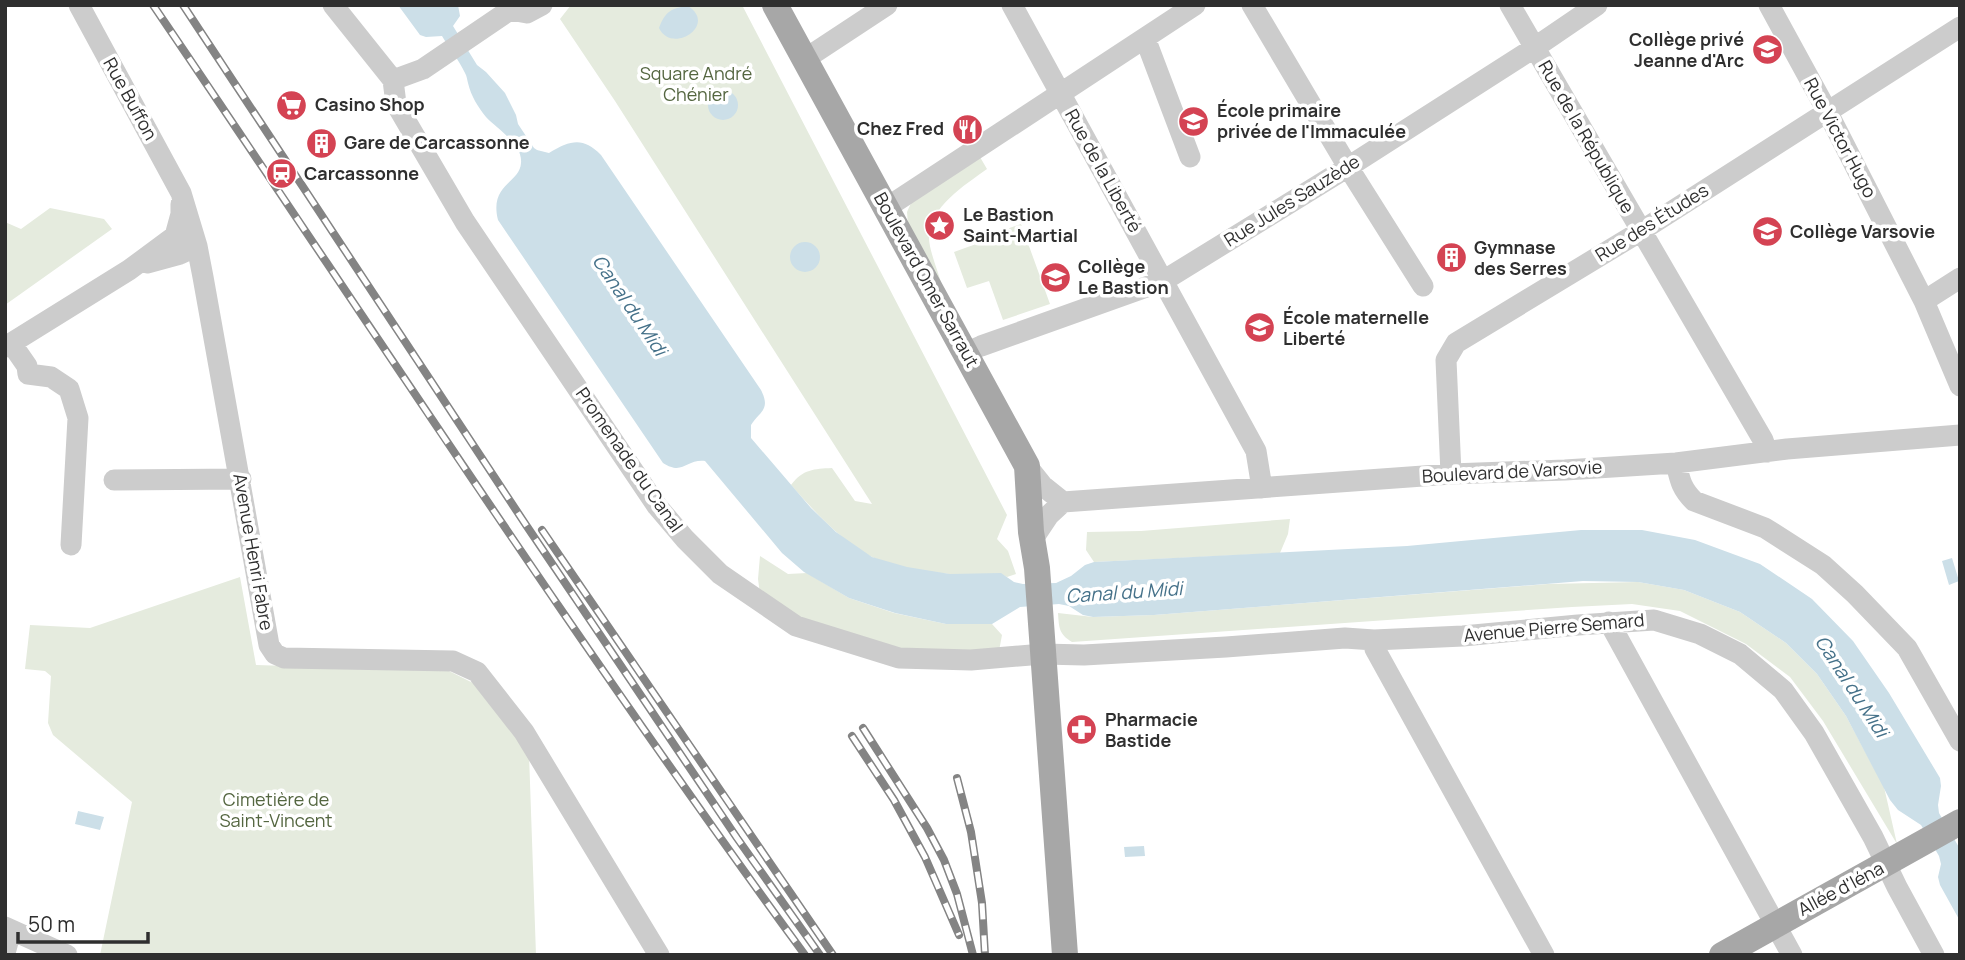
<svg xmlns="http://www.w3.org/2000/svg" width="1965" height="960" viewBox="0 0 1965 960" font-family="Manrope,sans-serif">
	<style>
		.green { fill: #e5ebde }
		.water { fill: #ccdfe8 }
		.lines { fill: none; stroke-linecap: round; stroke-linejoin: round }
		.minor { stroke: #ccc; stroke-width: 21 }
		.major { stroke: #a7a7a7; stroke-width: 26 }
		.rail-casing { stroke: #848484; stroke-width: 8 }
		.rail { stroke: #fff; stroke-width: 5; stroke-dasharray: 16; stroke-linecap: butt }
		.labels { text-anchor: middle; stroke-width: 7; stroke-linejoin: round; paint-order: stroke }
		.poi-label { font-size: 18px; font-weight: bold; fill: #2f2f2f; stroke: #fff; text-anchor: start }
		.park-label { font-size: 18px; fill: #546640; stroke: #fff }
		.street-label { font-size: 18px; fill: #2f2f2f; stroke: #fff }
		.water-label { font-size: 19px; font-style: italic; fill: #457189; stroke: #fff }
	</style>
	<rect width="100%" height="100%" fill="#fff"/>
	<path class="green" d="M571,5h171l265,510 -10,24 11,12 8,23 -9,3 -6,-3c-37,3 -95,-1 -129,-17 -30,-15 -59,-47 -81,-72 12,-16 23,-16 41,-17l23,33 17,3 -257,-403 -55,-82z
		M980,157l7,12c-22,16 -58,38 -58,69 0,12 10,36 13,48l-34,-61 -1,-13 4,-9z
		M50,208l54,11 8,10 -107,76v-83l16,7z
		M1021,224l29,80 -47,16 -14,-39 -22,7 -13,-36 22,-8 -1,-4z
		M1290,519l-2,15 -8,19 -186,9 -8,-12 1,-18 54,-1z
		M760,556l28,18 19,-1 42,25 45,15 52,11h46l10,11 -3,16 -100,7 -110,-42 -29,-22 -2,-15z
		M240,577l16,88 193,6 24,12 56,71 7,201h-436l32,-153 -79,-67 -5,-12 3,-47 -6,-5 -20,-2 5,-44 60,3z
		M1638,582l46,8 56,22 46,31 31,31 29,42 38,71 13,57 -74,-123 -33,-44 -44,-33 -66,-33 -48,-7 -60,3 -500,35c-13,-8 -13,-14 -14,-29l35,4 61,-2 394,-31z"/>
	<path class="water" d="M398,5h60l2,11 -7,10 24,39 9,7 19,21 11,22 2,9 16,24 3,2 12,3c22,-13 34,-16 52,2l160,235c10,20 -1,21 -10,35v13l60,70 25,24 36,25 35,10 43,7 51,-1 13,9 9,2 33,-1 15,-7 14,-11 9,-3 313,-16 174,-16h61l53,10 65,24 52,35 41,42 36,52 51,85 1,8 -3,19 1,8 21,36v72l-20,-36 -2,-8 3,-13 -2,-8 -18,-31 -23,-15 -8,-10 -44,-84 -29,-42 -31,-31 -46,-31 -56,-22 -46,-8 -55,-1 -429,34 -61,2 -10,-2 -14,-9 -10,-2 -39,3 -28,17h-46l-51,-11 -46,-15 -45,-26 -22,-19 -77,-92c-19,-2 -22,15 -42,2l-165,-243c-9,-36 22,-37 23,-57 2,-19 -24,-34 -35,-46 -8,-10 -15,-21 -18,-34 -1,-3 -1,-7 -3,-10 -6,-13 -16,-25 -23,-37l-16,1 -6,-2z
		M688,6c30,19 -16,49 -29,22 6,-16 12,-20 29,-22z
		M708 105a15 15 0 1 1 30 0a15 15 0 1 1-30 0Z
		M790 257a15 15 0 1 1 30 0a15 15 0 1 1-30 0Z
		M1952,558l7,23 -10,4 -7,-24z
		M78,811l26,6 -4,13 -25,-6z
		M1144,846l1,10 -20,1 -1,-10z"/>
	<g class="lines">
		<path class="minor" d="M79,5l102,188 16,53 6,31 66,368 6,9 9,4 169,3 24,11 47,60 135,223
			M333,5l60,75
			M1012,5l244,446 6,37
			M1252,5l96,162 75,119
			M1510,5l253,435 4,12
			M1769,5l58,106 97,190 36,85
			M1145,38l45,119
			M805,59l82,-54
			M393,80l3,24 69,118 192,284 28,33 35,35 76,52 103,32 72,2 72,-6 41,1 142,-8 119,-9 29,2 89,-4 115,-11 76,-5 46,14 40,20 43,36 31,43 59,104 24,50 37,68
			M393,80l30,-11 87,-59 17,3 15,-8
			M886,208l309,-203
			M147,263l33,-9 17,-8
			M1924,301l36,-23
			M11,343l16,23 1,8 23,3 18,12 9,29 -7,127
			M5,347l124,-77 46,-34 6,-22v-10
			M965,353l16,-7 182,-65 185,-114 186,-119 63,-43
			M1676,463c4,17 5,25 18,38l71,27 58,37 32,29 52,54 53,93
			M1027,466l16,20 20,16 388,-28 114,-4 111,-7 111,-14 173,-14
			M1451,474l-5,-114 10,-17 185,-112 319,-204
			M114,480l127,-1
			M1033,539l16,-24 14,-13
			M1609,622l183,333
			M1374,640l1,9 169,306
			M5,927l62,28
			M5,930l4,8 -4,15"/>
		<path class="major" d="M775,5l252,461 4,66 6,36 28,387
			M1722,955l238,-133"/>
		<defs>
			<path id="rail" d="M153,5c216,318 425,640 652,950
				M183,5l343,520 211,313 83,117
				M542,530l291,425
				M863,728l64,100 17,32 13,34 16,61
				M852,736l42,64 31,57 34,78
				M957,778l14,54 11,71 3,52"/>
		</defs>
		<use href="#rail" class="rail-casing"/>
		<use href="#rail" class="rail"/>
	</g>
	<defs>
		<symbol id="school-disc" viewBox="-11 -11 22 22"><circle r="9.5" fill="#d44353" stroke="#fff"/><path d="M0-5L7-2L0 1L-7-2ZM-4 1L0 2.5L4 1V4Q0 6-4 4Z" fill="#fff"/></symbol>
		<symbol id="supermarket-disc" viewBox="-11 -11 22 22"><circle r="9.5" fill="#d44353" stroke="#fff"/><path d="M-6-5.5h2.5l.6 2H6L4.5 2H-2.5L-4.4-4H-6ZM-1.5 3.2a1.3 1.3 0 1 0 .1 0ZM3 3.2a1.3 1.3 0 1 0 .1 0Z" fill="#fff"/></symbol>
		<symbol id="restaurant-disc" viewBox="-11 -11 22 22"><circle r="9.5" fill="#d44353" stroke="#fff"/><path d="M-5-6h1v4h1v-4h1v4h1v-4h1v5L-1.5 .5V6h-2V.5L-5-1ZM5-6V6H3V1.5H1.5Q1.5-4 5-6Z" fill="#fff"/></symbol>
		<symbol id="building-disc" viewBox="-11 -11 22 22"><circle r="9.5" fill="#d44353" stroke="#fff"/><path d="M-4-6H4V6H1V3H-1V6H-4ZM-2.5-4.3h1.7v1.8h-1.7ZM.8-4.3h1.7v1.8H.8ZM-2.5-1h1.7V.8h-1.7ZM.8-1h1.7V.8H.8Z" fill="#fff"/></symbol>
		<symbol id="station-disc" viewBox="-11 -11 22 22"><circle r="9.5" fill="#d44353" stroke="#fff"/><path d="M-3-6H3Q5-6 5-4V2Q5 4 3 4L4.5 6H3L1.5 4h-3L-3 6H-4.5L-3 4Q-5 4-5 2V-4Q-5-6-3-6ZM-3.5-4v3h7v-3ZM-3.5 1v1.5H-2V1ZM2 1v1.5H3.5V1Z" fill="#fff"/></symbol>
		<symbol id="sight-disc" viewBox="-11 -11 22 22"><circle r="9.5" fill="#d44353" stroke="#fff"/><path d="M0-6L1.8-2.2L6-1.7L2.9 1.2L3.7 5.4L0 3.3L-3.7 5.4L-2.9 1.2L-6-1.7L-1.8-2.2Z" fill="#fff"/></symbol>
		<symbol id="pharmacy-disc" viewBox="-11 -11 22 22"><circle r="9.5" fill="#d44353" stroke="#fff"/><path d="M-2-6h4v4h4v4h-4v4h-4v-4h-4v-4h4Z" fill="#fff"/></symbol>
	</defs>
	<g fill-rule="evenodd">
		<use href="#school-disc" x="1750" y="32" width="35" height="35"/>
		<use href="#supermarket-disc" x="274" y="88" width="35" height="35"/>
		<use href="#school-disc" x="1176" y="104" width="35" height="35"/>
		<use href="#restaurant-disc" x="950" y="112" width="35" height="35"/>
		<use href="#building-disc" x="304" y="126" width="35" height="35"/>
		<use href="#station-disc" x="264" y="156" width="35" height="35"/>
		<use href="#sight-disc" x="922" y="208" width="35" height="35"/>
		<use href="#school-disc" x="1750" y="214" width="35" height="35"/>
		<use href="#building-disc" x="1434" y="240" width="35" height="35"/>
		<use href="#school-disc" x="1038" y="260" width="35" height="35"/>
		<use href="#school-disc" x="1242" y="310" width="35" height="35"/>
		<use href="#pharmacy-disc" x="1064" y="712" width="35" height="35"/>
	</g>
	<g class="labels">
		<g class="poi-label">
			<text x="1744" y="46" text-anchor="end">Collège privé<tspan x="1744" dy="21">Jeanne d'Arc</tspan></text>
			<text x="315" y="111">Casino Shop</text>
			<text x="1217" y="117">École primaire<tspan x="1217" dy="21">privée de l'Immaculée</tspan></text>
			<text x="944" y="135" text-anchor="end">Chez Fred</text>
			<text x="344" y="149">Gare de Carcassonne</text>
			<text x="304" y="180">Carcassonne</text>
			<text x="963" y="221">Le Bastion<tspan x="963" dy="21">Saint-Martial</tspan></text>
			<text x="1790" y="238">Collège Varsovie</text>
			<text x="1474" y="254">Gymnase<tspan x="1474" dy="21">des Serres</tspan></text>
			<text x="1078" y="273">Collège<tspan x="1078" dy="21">Le Bastion</tspan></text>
			<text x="1283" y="324">École maternelle<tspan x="1283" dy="21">Liberté</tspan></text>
			<text x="1105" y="726">Pharmacie<tspan x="1105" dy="21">Bastide</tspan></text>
		</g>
		<g class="park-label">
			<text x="696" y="80">Square André<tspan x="696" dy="21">Chénier</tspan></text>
			<text x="276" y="806">Cimetière de<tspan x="276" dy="21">Saint-Vincent</tspan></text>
		</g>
		<g class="street-label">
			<text transform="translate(130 99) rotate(61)" y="6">Rue Buffon</text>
			<text transform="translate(1586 137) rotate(60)" y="6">Rue de la République</text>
			<text transform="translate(1840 138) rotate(62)" y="6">Rue Victor Hugo</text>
			<text transform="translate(1103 171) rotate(61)" y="6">Rue de la Liberté</text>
			<text transform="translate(1292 201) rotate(-32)" y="6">Rue Jules Sauzède</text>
			<text transform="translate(1652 223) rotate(-32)" y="6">Rue des Études</text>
			<text transform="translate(926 280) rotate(61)" y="6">Boulevard Omer Sarraut</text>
			<text transform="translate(629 460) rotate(55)" y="6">Promenade du Canal</text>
			<text transform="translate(1512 472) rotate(-3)" y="6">Boulevard de Varsovie</text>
			<text transform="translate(253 552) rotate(80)" y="6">Avenue Henri Fabre</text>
			<text transform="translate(1554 628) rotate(-5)" y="6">Avenue Pierre Semard</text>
			<text transform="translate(1841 889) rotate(-28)" y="6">Allée d'Iéna</text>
		</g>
		<g class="water-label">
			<text transform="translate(630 305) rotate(56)" y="7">Canal du Midi</text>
			<text transform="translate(1124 592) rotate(-4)" y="7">Canal du Midi</text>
			<text transform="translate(1852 686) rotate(57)" y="7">Canal du Midi</text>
		</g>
	</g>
	<rect width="1965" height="960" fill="none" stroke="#2f2f2f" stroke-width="14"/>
	<path d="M18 932v10h130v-10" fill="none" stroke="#2f2f2f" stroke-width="3.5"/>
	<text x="28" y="932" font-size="21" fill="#2f2f2f" stroke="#ffffff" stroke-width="5" paint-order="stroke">50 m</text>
</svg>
